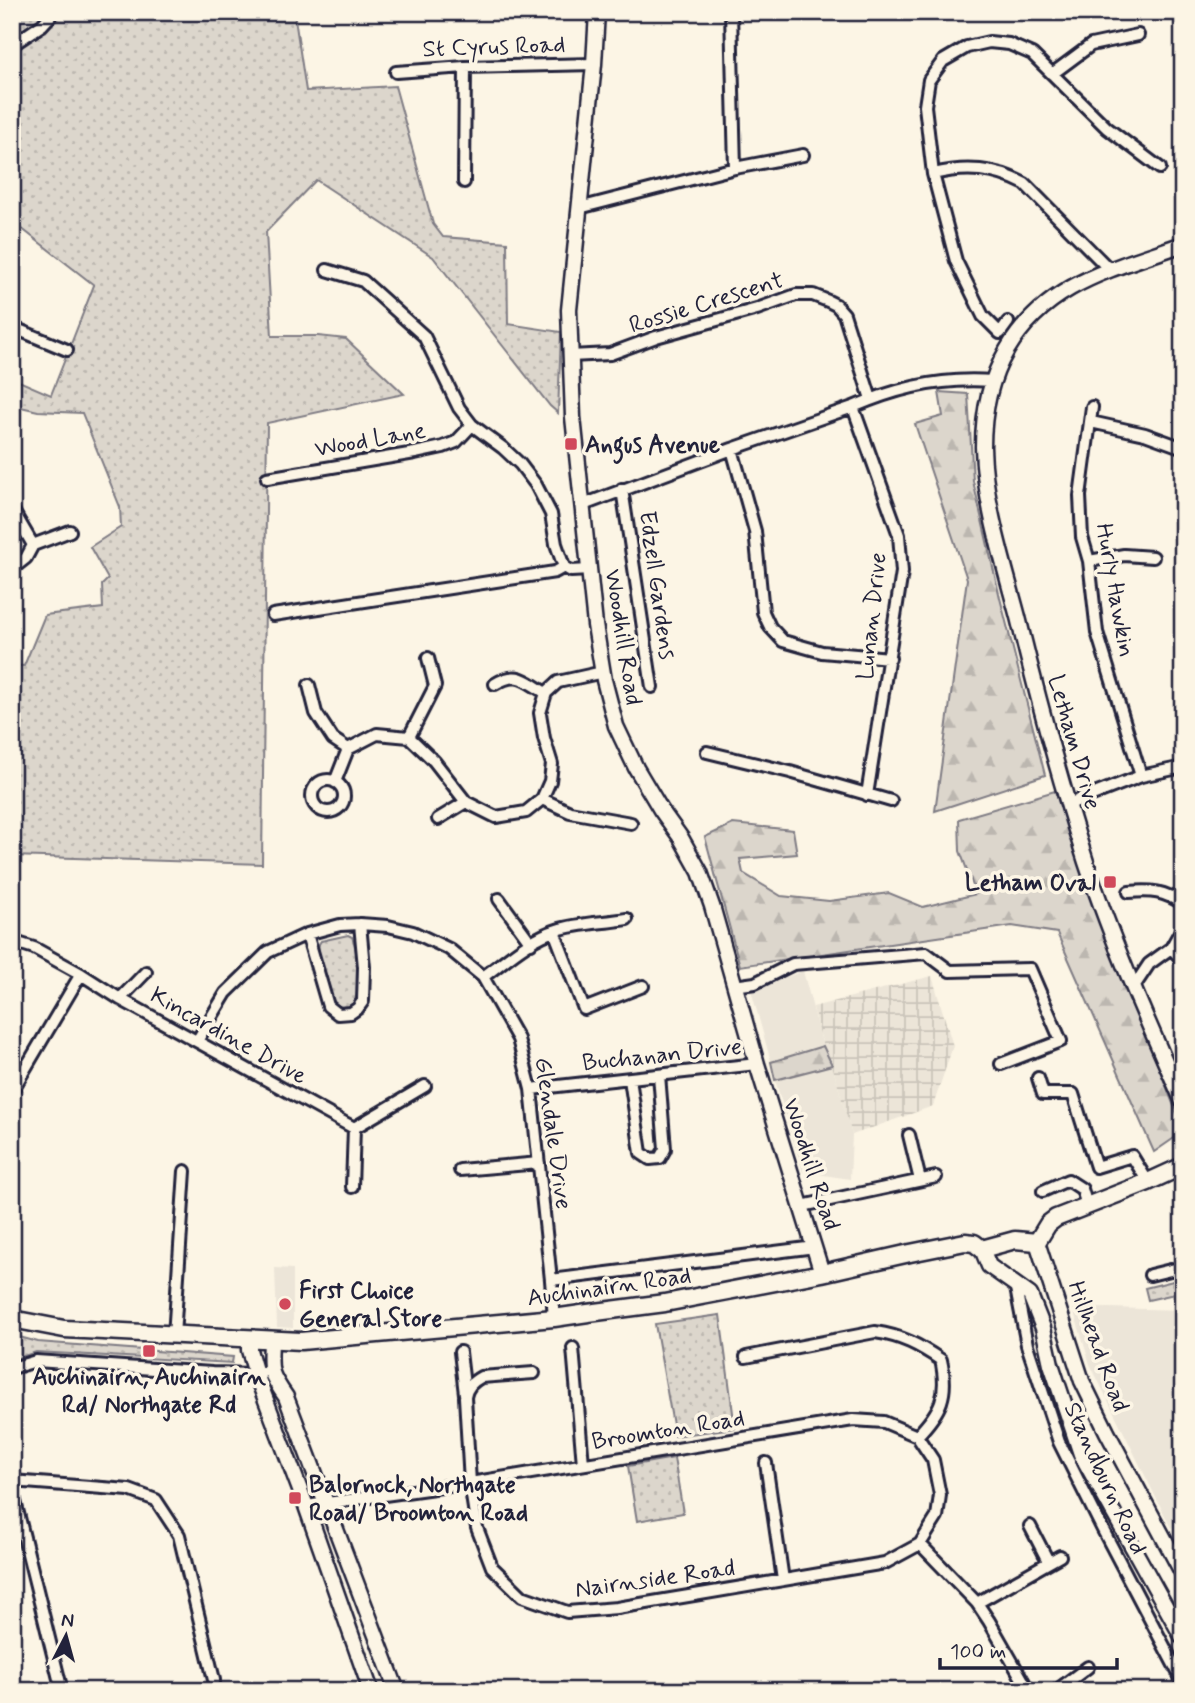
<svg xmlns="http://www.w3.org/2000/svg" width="1195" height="1703" viewBox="0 0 1195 1703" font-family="Mynerve,sans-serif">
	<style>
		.built { fill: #ece5d8 }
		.industrial { fill: url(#industrial-grid) }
		.grass { fill: url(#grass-dots); stroke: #7f7c84; stroke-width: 2 }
		.forest { fill: url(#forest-firs); stroke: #7f7c84; stroke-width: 2 }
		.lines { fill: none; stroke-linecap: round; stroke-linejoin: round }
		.minor-casing { stroke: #22223b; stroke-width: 16 }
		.tertiary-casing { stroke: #22223b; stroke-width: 19 }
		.secondary-casing { stroke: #22223b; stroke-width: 21 }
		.minor { stroke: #fcf5e5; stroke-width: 10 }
		.tertiary { stroke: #fcf5e5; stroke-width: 14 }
		.secondary { stroke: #fcf5e5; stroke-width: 16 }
		.poi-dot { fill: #d1495b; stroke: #fcf5e5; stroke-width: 2.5 }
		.labels { text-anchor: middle; stroke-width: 7; stroke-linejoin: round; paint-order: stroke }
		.street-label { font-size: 24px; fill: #22223b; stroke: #fcf5e5 }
		.poi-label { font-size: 24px; font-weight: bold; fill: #22223b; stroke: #fcf5e5; text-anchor: start }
	</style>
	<defs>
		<pattern id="industrial-grid" width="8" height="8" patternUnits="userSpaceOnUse" patternTransform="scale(1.75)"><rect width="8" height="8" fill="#ece5d8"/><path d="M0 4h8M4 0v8" fill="none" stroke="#cac4ba"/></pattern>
		<pattern id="grass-dots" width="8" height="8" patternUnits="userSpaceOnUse" patternTransform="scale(1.75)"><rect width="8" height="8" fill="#dcd6cc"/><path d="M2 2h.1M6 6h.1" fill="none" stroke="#bcb7b0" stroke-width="1.8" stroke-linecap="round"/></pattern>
		<pattern id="forest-firs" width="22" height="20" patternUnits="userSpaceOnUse" patternTransform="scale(1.75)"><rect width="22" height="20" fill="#dcd6cc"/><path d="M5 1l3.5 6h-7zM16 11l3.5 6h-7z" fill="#bcb7b0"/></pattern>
	</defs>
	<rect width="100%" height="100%" fill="#fcf5e5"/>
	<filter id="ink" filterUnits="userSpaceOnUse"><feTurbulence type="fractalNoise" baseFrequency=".0143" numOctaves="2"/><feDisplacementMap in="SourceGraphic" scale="14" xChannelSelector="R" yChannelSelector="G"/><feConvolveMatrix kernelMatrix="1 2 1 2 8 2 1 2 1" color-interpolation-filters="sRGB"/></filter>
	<g filter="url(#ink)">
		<path class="built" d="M803,971l20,75 -52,16 -20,-72z
			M832,1065l20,70 -2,44 -47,-7 -28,-92z
			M275,1268l18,1v59l-16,-1z
			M1108,1308l75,2v213l-12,5 -81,-164 -17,-55z"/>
		<path class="industrial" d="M932,976l21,70 -20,60 -81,29 -20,-70 -9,-19 -10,-39z"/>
		<path class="grass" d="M12,12h282l12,79 89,-5 38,138 10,13 64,5 1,82 53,8 -3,81 -8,-7 -117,-149 -117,-77 -50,52 6,104h46l28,3 58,55 -137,29 -5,441 -250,-8v-191l12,1 21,-51 58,-7 -1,-23 6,-6 -18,-32 31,-20 -1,-20 -38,-94 -44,-2 -26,-6v-27l39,17 43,-110 -82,-64z
			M348,935l4,2c6,12 13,70 -7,71 -4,0 -7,-2 -10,-5 -7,-9 -13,-41 -17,-53l1,-6 2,-3z
			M1177,1280l2,13 -31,7 -3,-12z
			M720,1315l15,113 -60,8 -20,-112z
			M12,1335l26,7 195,15 -1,6 -196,-11 -24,8z
			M674,1458l9,55 -46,8 -9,-55z"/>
		<path class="forest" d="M939,392l29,2 5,87 27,117 45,177 -110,36 32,-232 -52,-155 28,-8z
			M1055,791l42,121 86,217v3l-29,20 -97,-219 -45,-7 -272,40 -35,-129 28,-13 60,6 4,24 -57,5 3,14 38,23 48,5 60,-8 34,14 53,-13 -16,-43 -1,-32z
			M823,1046l9,19 -57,15 -4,-18z"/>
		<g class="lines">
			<defs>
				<path id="minor" d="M731,12l4,156
					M12,45l30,-20 12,-13
					M396,72l69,-5 129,-3
					M1052,74l39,-29 47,-10
					M933,174c33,-8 62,-6 92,10l84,85
					M464,182l1,-115
					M579,208l156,-40 68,-13
					M327,270l36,11 61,55 35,72 13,17 31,23 17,16 16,21 15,29 5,30 8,23
					M1008,322l-8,11 -17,-17 -27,-55 -23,-87 -8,-68 4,-26 14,-19 24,-14 22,-5 20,2 23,10 75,74 53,40
					M12,327l55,23
					M570,356l40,-2 46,-17 101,-28 39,-14h17l15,6 8,4 8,9 27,85
					M853,407l46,128 3,37 -35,223
					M1092,407l-12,89 2,41 7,24 8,71 44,144
					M1091,422l54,12 33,12
					M732,449l23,82 8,81 7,15 13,14 39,11 68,6
					M267,478l148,-25 28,-6 13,-5 16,-17
					M622,489l30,198
					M583,505l149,-56 121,-42c43,-19 92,-30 140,-26
					M12,509l21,36
					M1089,561l35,-6 29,2
					M12,569l14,-11 7,-13 37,-14
					M273,615l282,-43 9,-5 7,4 19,-1
					M495,684c23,-14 30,-3 51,9
					M309,685l7,28 17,26 15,10
					M409,737l26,-51 -7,-28
					M707,752l83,20 101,29
					M312 796a16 16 0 1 1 32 0a16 16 0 1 1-32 0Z
					M335,782l13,-33 29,-15 32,3 25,24 32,41 30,15 30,-5 16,-13 8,-18 2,-17 -8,-26 -4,-25 6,-20 12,-11 45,-10
					M542,799l28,13 61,11
					M1069,804l72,-28 42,-9
					M438,819l28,-17
					M1129,892c23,-2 35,-1 54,12
					M499,899l32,44
					M554,931l30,78 59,-23
					M307,934l21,72 10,8 13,-1 7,-5 5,-7 1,-34 -4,-43
					M12,941l22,7 47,26 39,25 234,129
					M1171,948l12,12
					M483,977c22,-16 47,-39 74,-47 22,-7 47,-7 70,-11
					M734,986l21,-3 38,-19 133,-11 24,18 80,-2 31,72 -60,23
					M1133,988l16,-24 22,-16 12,-21
					M120,999l26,-27
					M197,1041l29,-48 42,-41 39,-18 33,-9 20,-1 28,2 25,6 36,17 34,28 35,62 13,50 20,191 3,38
					M1038,1078l5,16h30l23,73 36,-11 16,26
					M630,1079l11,74 9,6 10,-1 5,-9 -6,-74
					M531,1089l226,-25
					M12,1091l69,-117
					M354,1128l71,-42
					M909,1135l11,45
					M460,1170l79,-7
					M352,1187l2,-59
					M1043,1191l25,-11 14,9 5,17
					M802,1206l134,-29
					M1150,1275l33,-8
					M551,1280l264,-33
					M1015,1283l12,62 32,97 44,88 80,152
					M174,1336l11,-165
					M573,1348l10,116
					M460,1352l5,42
					M746,1357l129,-25c27,4 44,13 66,28 8,35 0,51 -24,76
					M12,1368l24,-7 176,12 44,1 7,-2
					M534,1373l-53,4c-9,5 -14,10 -16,20l5,86 7,45 15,39 30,29 45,16 50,-4 268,-45 35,-19
					M766,1463l17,117
					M12,1481l117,9 27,10 23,35 35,145v11
					M12,1489l50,202
					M306,1506l164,-23 383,-63 31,2 33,14 16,24 7,35 -3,22 -17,27
					M1030,1526l18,35
					M920,1544l57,59 12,18 40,70
					M977,1603l83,-47
					M1056,1691l32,-24"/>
				<path id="tertiary" d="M597,12l-3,52 -25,246 4,107 22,208 9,55 12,46 20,42 25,42 20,28 19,34 12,34 45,158 65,209
					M1183,244c-69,25 -136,38 -176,106 -17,29 -24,64 -24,97 1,55 21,117 35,170 20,82 42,164 68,245 27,82 62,161 97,240
					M1037,1242l45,139 25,51 76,142
					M982,1249l7,17 41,29 13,33 8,36 30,90 102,184
					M249,1339v11l7,24 50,132 65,185
					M271,1340c-1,31 -3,31 15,57l111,294"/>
				<path id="secondary" d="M12,1319l52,10 237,12 253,-23 34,-5 77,-10 157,-30 88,-20 55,-11 9,1 8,6 33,-9 22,2 11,-18 8,-6 92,-36 35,-16"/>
			</defs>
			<use href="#minor" class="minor-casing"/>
			<use href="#tertiary" class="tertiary-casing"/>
			<use href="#secondary" class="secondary-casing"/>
			<use href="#minor" class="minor"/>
			<use href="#tertiary" class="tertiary"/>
			<use href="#secondary" class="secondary"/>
		</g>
	</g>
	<g class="poi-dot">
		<rect x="564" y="437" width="14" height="14" rx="3.5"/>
		<rect x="1103" y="875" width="14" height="14" rx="3.5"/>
		<circle cx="285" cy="1304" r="7"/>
		<rect x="142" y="1344" width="14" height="14" rx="3.5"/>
		<rect x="288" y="1491" width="14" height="14" rx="3.5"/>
	</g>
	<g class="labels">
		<g class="street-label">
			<text transform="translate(494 46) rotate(-2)" y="8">St Cyrus Road</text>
			<text transform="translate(706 302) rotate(-17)" y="8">Rossie Crescent</text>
			<text transform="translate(370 439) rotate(-10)" y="8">Wood Lane</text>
			<text transform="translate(658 585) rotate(82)" y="8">Edzell Gardens</text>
			<text transform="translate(1116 590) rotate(80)" y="8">Hurly Hawkin</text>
			<text transform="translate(871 616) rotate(-84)" y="8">Lunan Drive</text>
			<text transform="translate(624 637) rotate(81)" y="8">Woodhill Road</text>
			<text transform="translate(1075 742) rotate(74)" y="8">Letham Drive</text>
			<text transform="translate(229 1035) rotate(29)" y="8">Kincardine Drive</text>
			<text transform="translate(662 1054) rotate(-6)" y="8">Buchanan Drive</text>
			<text transform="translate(554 1133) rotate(82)" y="8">Glendale Drive</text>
			<text transform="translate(812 1164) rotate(72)" y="8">Woodhill Road</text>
			<text transform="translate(609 1286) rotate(-8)" y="8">Auchinairn Road</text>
			<text transform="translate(1099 1346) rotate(70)" y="8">Hillhead Road</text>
			<text transform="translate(668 1429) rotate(-9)" y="8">Broomton Road</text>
			<text transform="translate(1106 1478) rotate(65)" y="8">Standburn Road</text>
			<text transform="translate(655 1578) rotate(-8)" y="8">Nairnside Road</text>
		</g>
		<g class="poi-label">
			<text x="585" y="452">Angus Avenue</text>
			<text x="1096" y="890" text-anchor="end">Letham Oval</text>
			<text x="299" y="1298">First Choice<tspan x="299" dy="28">General Store</tspan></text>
			<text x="149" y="1384" text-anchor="middle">Auchinairn, Auchinairn<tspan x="149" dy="28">Rd/ Northgate Rd</tspan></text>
			<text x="309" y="1492">Balornock, Northgate<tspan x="309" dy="28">Road/ Broomton Road</tspan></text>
		</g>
	</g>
	<rect width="1195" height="1703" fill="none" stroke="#fcf5e5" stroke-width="42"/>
	<rect x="21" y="21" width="1153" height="1661" fill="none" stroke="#22223b" stroke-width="2.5" filter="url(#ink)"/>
	<g transform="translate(66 1636) rotate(6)" stroke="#fcf5e5" stroke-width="5" paint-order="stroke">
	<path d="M0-5L12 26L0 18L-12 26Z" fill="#22223b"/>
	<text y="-10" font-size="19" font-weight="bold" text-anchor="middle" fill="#22223b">N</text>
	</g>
	<path d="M940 1658v10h177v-10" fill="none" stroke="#22223b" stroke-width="3.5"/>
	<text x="950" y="1658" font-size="21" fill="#22223b" stroke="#fcf5e5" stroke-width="5" paint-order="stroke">100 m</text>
</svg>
